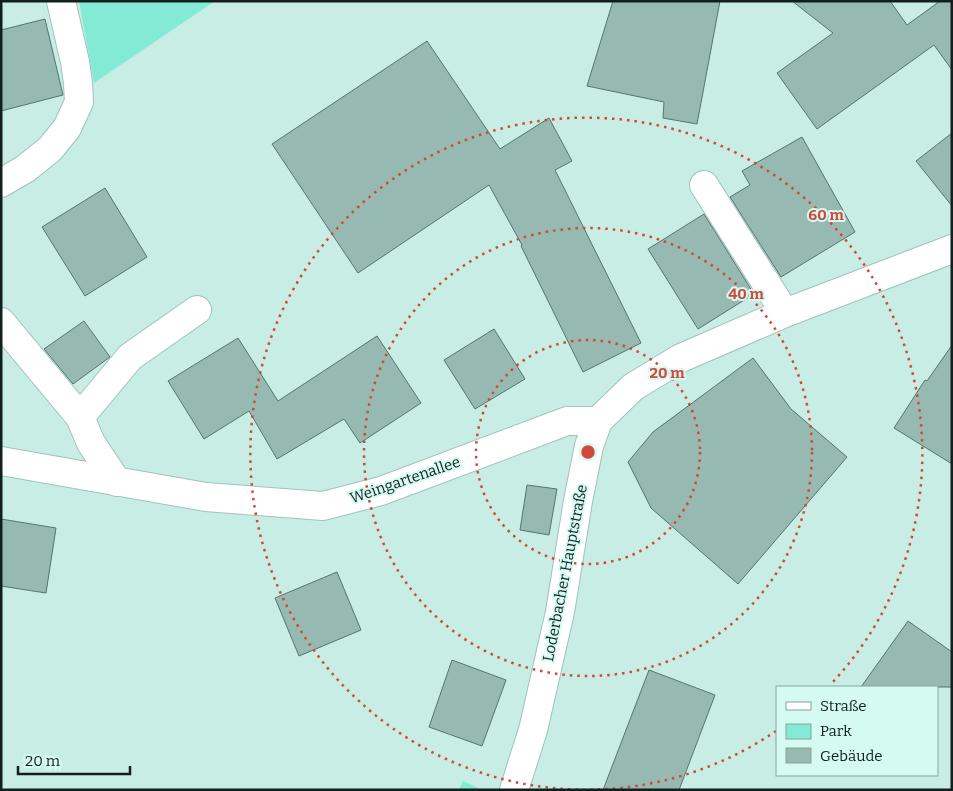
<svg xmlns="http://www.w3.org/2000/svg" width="953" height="791" viewBox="0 0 953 791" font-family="Bitter,serif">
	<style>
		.green { fill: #82ead5 }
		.building { fill: #96bab2; stroke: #53756d }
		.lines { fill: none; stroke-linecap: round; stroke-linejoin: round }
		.minor-casing { stroke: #9fc3bb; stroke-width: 30 }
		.minor { stroke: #fff; stroke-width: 28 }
		.ring { fill: none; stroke: #d34639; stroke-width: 2.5; stroke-dasharray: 2.5 5 }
		.labels { text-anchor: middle; stroke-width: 4; stroke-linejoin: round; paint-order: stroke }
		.street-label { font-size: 15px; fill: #12201d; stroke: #d5faf1 }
		.centre { fill: #d34639; stroke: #d5faf1; stroke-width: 2.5 }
		.ring-label { font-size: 15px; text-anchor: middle; font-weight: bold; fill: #d34639; stroke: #d5faf1; stroke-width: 4; stroke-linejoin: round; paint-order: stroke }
	</style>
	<rect width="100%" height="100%" fill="#c8ede4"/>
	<path class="green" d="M79,1h136l-121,82z
		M463,781l20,9h-24z"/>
	<path class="building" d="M613,1h107l-23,123 -34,-6 1,-16 -77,-16z
		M792,1h98l17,24 33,-24h12v69l-18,-25 -117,84 -40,-56 56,-40z
		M45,19l18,76 -62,16v-81z
		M427,41l73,108 49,-31 23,43 -17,9 86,173 -58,29 -62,-126 1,-1 -33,-60 -131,88 -86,-129z
		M952,133v73l-36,-45z
		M802,137l53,95 -74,45 -51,-80 20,-12 -8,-14z
		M105,188l42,69 -62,39 -43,-69z
		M704,214l50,80 -56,35 -50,-80z
		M84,321l26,36 -37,27 -29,-35z
		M494,329l31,50 -50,30 -31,-49z
		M377,336l44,67 -61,40 -16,-24 -67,40 -28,-48 -45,28 -36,-58 70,-43 40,63z
		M952,345v119l-58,-36 31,-48 2,1z
		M753,358l38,51 56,48 -109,127 -87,-76 -23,-46 25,-30z
		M527,485l30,4 -8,46 -29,-5z
		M1,519l55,9 -10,65 -45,-7z
		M337,572l24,58 -62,26 -24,-58z
		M908,621l44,31v35h-91z
		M452,660l54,20 -24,66 -53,-19z
		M649,670l66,25 -36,95h-76z"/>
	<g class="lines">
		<defs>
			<path id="minor" d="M1,183l24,-14 25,-20 17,-21 12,-26 -1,-19 -3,-21 -14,-61
				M704,185l81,128
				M1,322l79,95 11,26 26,39
				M80,417l50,-60 67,-47
				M1,461l205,36 117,9 58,-15 186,-70h31
				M514,790l19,-60 27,-118 18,-111 11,-55 9,-25 35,-34 48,-29 104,-45 167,-64"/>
		</defs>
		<use href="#minor" class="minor-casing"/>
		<use href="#minor" class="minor"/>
	</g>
	<g class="ring">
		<circle cx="588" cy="452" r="112"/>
		<circle cx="588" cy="452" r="224"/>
		<path d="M776 731A336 336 0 1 1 830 685"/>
	</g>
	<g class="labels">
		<g class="street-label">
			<text transform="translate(405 480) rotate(-19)" y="5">Weingartenallee</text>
			<text transform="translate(565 573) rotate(-79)" y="5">Loderbacher Hauptstraße</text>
		</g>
	</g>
	<circle cx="588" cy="452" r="8" class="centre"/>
	<g class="ring-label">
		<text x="826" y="220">60 m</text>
		<text x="746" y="299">40 m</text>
		<text x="667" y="378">20 m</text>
	</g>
	<rect width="953" height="791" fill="none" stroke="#12201d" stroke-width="5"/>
	<rect x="776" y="686" width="162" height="90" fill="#d5faf1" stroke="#87a39c"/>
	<rect x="786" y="702" width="25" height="8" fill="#ffffff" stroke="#87a39c"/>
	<text x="820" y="711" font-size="15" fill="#12201d">Straße</text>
	<rect x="786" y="724" width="25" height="15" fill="#82ead5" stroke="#87a39c"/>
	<text x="820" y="736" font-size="15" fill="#12201d">Park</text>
	<rect x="786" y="748" width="25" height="15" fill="#96bab2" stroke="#87a39c"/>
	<text x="820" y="761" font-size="15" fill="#12201d">Gebäude</text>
	<path d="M18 766v8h112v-8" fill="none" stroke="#12201d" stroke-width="2.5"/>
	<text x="25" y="766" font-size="15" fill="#12201d" stroke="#d5faf1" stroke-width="4" paint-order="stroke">20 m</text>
</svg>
